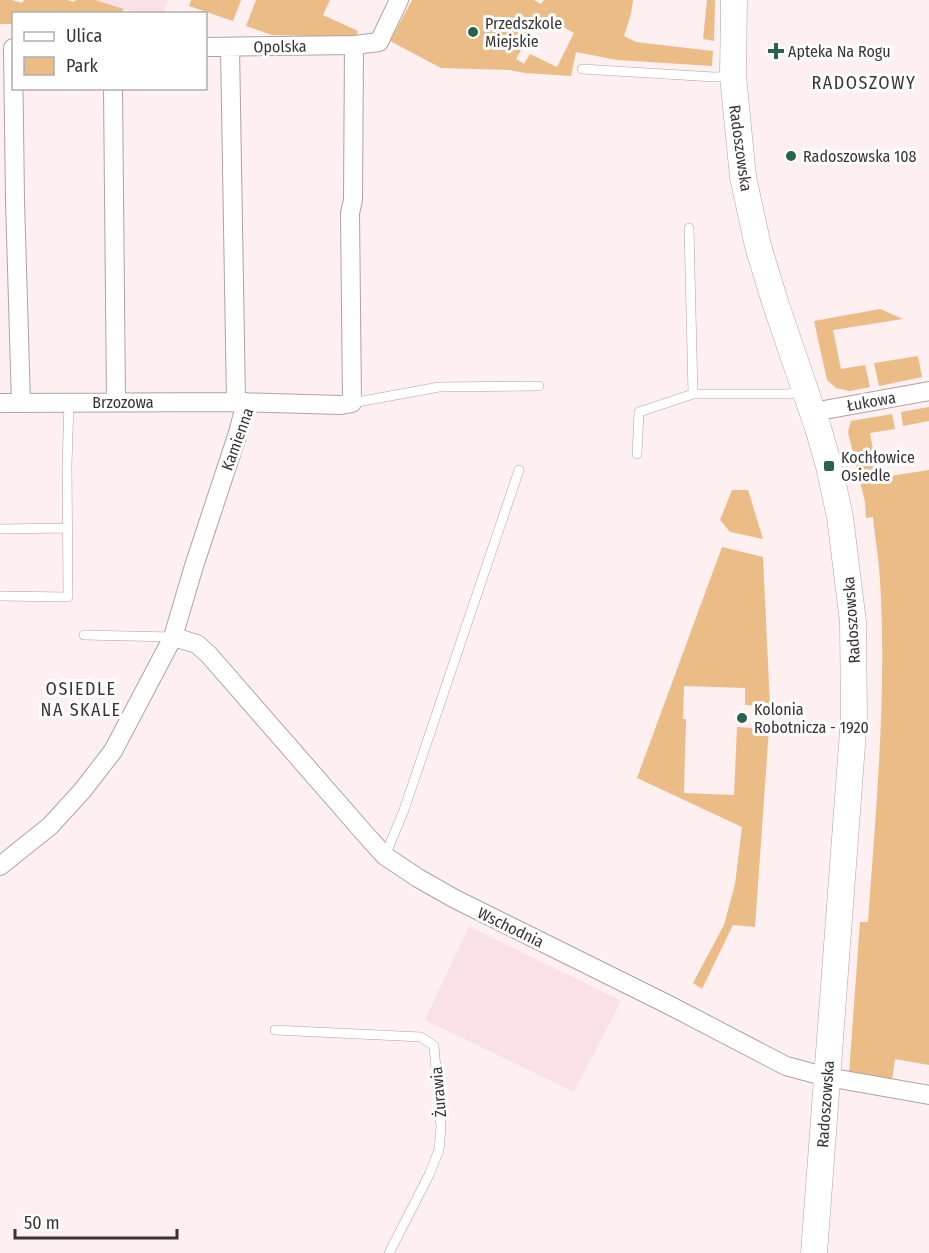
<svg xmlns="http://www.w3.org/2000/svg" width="929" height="1253" viewBox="0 0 929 1253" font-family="'Fira Sans Condensed',sans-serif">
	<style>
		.built { fill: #f9e1e5 }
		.green { fill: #ebbc86; fill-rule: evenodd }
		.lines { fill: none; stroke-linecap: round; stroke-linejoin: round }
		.lane-casing { stroke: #b0a2a4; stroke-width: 10 }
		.street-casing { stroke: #b0a2a4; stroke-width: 20 }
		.secondary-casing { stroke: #b0a2a4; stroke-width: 27 }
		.lane { stroke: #fff; stroke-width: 9 }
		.street { stroke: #fff; stroke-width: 18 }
		.secondary { stroke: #fff; stroke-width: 26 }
		.poi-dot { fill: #2a634b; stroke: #fff; stroke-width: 2 }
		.labels { text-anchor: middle; stroke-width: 6; stroke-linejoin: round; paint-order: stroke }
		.poi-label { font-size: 16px; fill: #3a3435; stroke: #fff; text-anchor: start }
		.street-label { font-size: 16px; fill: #3a3435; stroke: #fff }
		.neighbourhood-label { font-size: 18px; letter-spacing: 1.5px; fill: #3a3435; stroke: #fff }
	</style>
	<rect width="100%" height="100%" fill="#feeff1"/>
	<path class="built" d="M95,0h73l-5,14 -26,-1z
		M469,926l152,75 -47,91 -149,-72z"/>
	<path class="green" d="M0,0h12l10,3 2,-3h43l7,2 2,-2h19l29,9 -3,5h-107l-1,10h-13z
		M191,0h50l-8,21 -44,-15z
		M256,0h74l-7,15 35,16 -2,6 -84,-2 -26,-9z
		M412,0h122l7,4 3,-4h89l-2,14 -7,22 12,6 77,9 -1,15 -95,-6 -41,-8 -5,24 -46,-3 -16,-3 -68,-2 -51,-27zM539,19l9,5 8,-1 18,10 -17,34 -27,-13 -6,10 -8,-5z
		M707,0h8l-1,41 -11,-2z
		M880,309l23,10 -70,11 8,39 24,-4 5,22 -20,4 -14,-3 -9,-8 -13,-59z
		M918,356l4,21 -43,9 -5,-23z
		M929,407v14l-26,5 -2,-14z
		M892,414l3,15 -25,4 8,45 51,-8v595l-34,-6 -3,21 -43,-6 11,-152h8c8,-114 19,-228 12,-341 -1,-22 -5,-43 -7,-64l-7,1 -1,-16 -17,-70 3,-11z
		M732,490h16l15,49 -33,-7 -10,-12z
		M722,547l41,10 7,149 -25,-1v-17l-61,-2 -1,33h3l-2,74 50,2 3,-68 32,2 -14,198 -22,-2 -31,64 -9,-6 31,-58 11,-41 7,-57 -105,-49z"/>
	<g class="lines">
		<defs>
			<path id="lane" d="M582,69l132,8 19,-1
				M689,228l4,166
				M352,403l87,-16 100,-1
				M637,454l2,-42 54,-18h95l15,-3
				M0,529l68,-1
				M0,596l68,1 -1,-132 2,-62
				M84,635l89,2
				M385,856l19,-46 115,-340
				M275,1030l146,7 13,9 7,81 -2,23 -10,25 -40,78"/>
			<path id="street" d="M206,47l148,-2 25,-3 20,-42
				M230,47l6,355
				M13,48l2,153 6,202
				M113,88l3,314
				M0,403l236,-1 105,3 11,-2 -2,-190 3,-13 1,-155
				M813,412l116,-21
				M173,637l24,7 12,11 157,180 19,21 33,22 37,21 214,106 117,61 41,11 102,18
				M0,866l50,-40 32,-35 31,-40 60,-114 21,-71 44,-133 8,-31"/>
			<path id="secondary" d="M734,0l-1,76 10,101 15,69 17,56 43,126 11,38 11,51 13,105 1,96 -40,535"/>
		</defs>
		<use href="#lane" class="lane-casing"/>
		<use href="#street" class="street-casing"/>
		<use href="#secondary" class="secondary-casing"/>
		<use href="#lane" class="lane"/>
		<use href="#street" class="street"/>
		<use href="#secondary" class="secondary"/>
	</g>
	<g class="poi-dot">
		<circle cx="473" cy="32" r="6"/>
		<path d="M773 42h6v6h6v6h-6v6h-6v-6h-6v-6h6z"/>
		<circle cx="791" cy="156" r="6"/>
		<rect x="823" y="460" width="12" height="12" rx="3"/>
		<circle cx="742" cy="718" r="6"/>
	</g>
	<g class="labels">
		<g class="poi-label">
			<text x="485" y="29">Przedszkole<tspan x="485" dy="18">Miejskie</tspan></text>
			<text x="788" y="57">Apteka Na Rogu</text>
			<text x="803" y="162">Radoszowska 108</text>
			<text x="841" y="463">Kochłowice<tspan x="841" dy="18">Osiedle</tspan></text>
			<text x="754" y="715">Kolonia<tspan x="754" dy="18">Robotnicza - 1920</tspan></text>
		</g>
		<g class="street-label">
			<text transform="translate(280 46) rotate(-1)" y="6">Opolska</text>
			<text transform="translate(741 148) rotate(82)" y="6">Radoszowska</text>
			<text transform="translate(871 401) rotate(-10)" y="6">Łukowa</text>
			<text x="123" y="408">Brzozowa</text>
			<text transform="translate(237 439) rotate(-70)" y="6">Kamienna</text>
			<text transform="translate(851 620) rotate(-94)" y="6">Radoszowska</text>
			<text transform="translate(511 927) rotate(26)" y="6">Wschodnia</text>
			<text transform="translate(438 1092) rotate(-95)" y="6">Żurawia</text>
			<text transform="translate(825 1104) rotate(-86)" y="6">Radoszowska</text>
		</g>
		<g class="neighbourhood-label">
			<text x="864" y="89">RADOSZOWY</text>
			<text x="81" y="695">OSIEDLE<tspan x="81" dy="21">NA SKALE</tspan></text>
		</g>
	</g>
	<rect x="12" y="12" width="195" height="78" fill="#ffffff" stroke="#b0aeae" stroke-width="1.5"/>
	<rect x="24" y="32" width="30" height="9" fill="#ffffff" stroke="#b0aeae" stroke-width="1.5"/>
	<text x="66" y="42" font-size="18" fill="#3a3435">Ulica</text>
	<rect x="24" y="57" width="30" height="18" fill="#ebbc86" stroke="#b0aeae" stroke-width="1.5"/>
	<text x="66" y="72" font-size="18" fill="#3a3435">Park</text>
	<path d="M15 1229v9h162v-9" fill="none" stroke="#3a3435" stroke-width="3"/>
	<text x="24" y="1229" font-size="18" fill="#3a3435" stroke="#ffffff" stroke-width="4.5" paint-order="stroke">50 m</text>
</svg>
